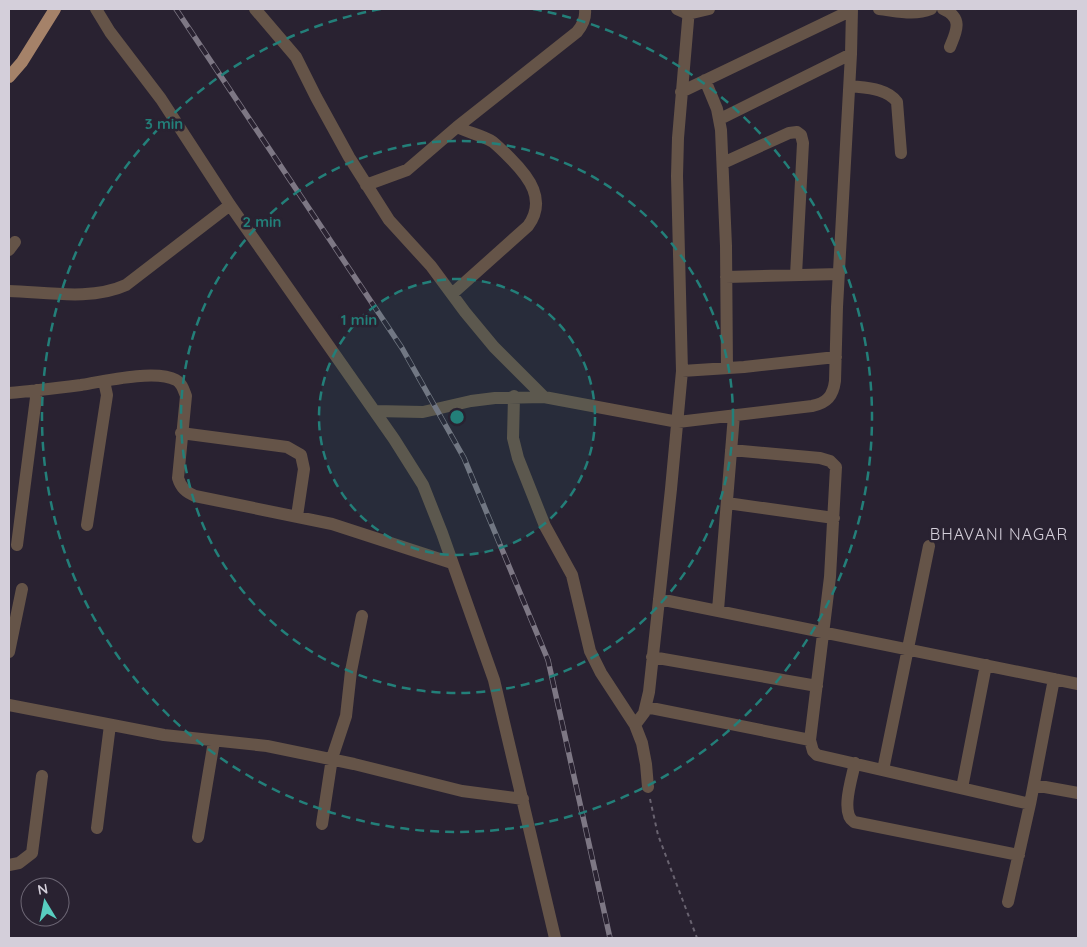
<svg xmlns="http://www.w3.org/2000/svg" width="1087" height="947" viewBox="0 0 1087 947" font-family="Quicksand,sans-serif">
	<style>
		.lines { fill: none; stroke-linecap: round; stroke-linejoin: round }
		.path { stroke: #696370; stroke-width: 2; stroke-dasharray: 4 4; stroke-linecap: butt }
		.minor { stroke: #655448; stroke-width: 12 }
		.major { stroke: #a58269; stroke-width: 12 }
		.rail-casing { stroke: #7d7784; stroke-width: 5.5 }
		.rail { stroke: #292231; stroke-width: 4; stroke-dasharray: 11; stroke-linecap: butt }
		.ring { fill: none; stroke: #237f79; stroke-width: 2.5; stroke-dasharray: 9 6 }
		.labels { text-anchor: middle; stroke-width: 5; stroke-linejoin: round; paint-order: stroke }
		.neighbourhood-label { font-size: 16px; letter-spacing: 1px; fill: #d4cfda; stroke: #292231 }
		.centre { fill: #237f79; stroke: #292231; stroke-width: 2.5 }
		.ring-label { font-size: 15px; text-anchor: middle; font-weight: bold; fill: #237f79; stroke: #292231; stroke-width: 5; stroke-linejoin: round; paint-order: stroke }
	</style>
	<rect width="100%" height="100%" fill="#292231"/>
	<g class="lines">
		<path class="path" d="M650,799l8,36 39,103"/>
		<path class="minor" d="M96,9l14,23 51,67 69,106 164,234 29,46 19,48 52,147 61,258
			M255,9l41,48 20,40 33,60 40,63 42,46 34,46 29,35 50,50
			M677,9l11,5 21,-5
			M879,9c18,2 35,7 52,0
			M943,9c21,9 13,23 7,38
			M705,80l12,29 4,21 5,116 1,122
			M850,86c16,2 37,2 47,16l4,51
			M681,92l171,-82
			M720,119l131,-65
			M723,163l66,-30 8,-1 4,3 2,8 -7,132
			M366,185l41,-15 50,-43 120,-95c6,-7 9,-14 8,-23
			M9,250l6,-8
			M726,277l113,-3
			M9,291c37,1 82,10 117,-6l104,-80
			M452,294l76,-68c19,-26 1,-49 -18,-68 -5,-5 -11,-11 -17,-16 -11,-7 -24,-9 -36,-15
			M682,371l62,-4 92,-10
			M9,393c24,-2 48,-5 72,-8 23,-4 75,-16 95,-5 6,3 8,11 10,16l-8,82c3,10 8,14 17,18l137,28 120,39
			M514,396l-1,42 5,20 27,68 27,49 18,76 11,22 34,52 7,18 4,21 2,23
			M375,411l48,1 48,-11 24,-3 49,-1 134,25 134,-16c15,-3 21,-10 23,-25l2,-74 14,-253 1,-45
			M181,433l106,14 14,8 3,14 -7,47
			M731,450l89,8 10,3 6,6 -6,110 -20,163 3,11 4,4 213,49
			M727,503l107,15
			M87,525l20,-130 -3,-14
			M17,545l20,-155
			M659,599l419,85
			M718,610l16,-195
			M9,652l13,-63
			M652,657l165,29
			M9,705l155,30 103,11 87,18 108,27 61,8
			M646,707l164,33
			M635,725l9,-12 5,-21 22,-203 11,-118 -5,-195 1,-38 11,-129
			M855,763c-3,15 -15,50 -1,59l165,33
			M883,770l46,-224
			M1034,785l44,8
			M962,788l24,-123
			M322,824l10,-66 14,-42 5,-45 11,-55
			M97,828l13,-103
			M198,837l16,-96
			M9,865l10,-2 13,-10 10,-77
			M1008,902l22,-98 24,-125"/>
		<path class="major" d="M9,77l13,-15 33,-53"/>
		<defs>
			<path id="rail" d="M176,9l226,339 62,110 84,202 62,278"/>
		</defs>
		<use href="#rail" class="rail-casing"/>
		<use href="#rail" class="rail"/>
	</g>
	<circle cx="457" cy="417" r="138" fill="#237f79" fill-opacity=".12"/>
	<g class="ring">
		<circle cx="457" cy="417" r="138"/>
		<circle cx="457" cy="417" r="276"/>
		<path d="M533 9A415 415 0 1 1 381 9"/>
	</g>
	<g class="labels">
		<g class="neighbourhood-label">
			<text x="999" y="540">BHAVANI NAGAR</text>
		</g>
	</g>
	<circle cx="457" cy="417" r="8" class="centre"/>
	<g class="ring-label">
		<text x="164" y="129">3 min</text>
		<text x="262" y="227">2 min</text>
		<text x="359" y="325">1 min</text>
	</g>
	<rect width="1087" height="947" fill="none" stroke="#d4cfda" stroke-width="20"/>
	<g transform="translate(45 902) rotate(350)"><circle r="24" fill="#292231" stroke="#6d6775"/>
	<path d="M0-4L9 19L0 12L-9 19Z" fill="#58cec0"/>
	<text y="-8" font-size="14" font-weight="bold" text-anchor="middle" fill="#d4cfda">N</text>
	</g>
</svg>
